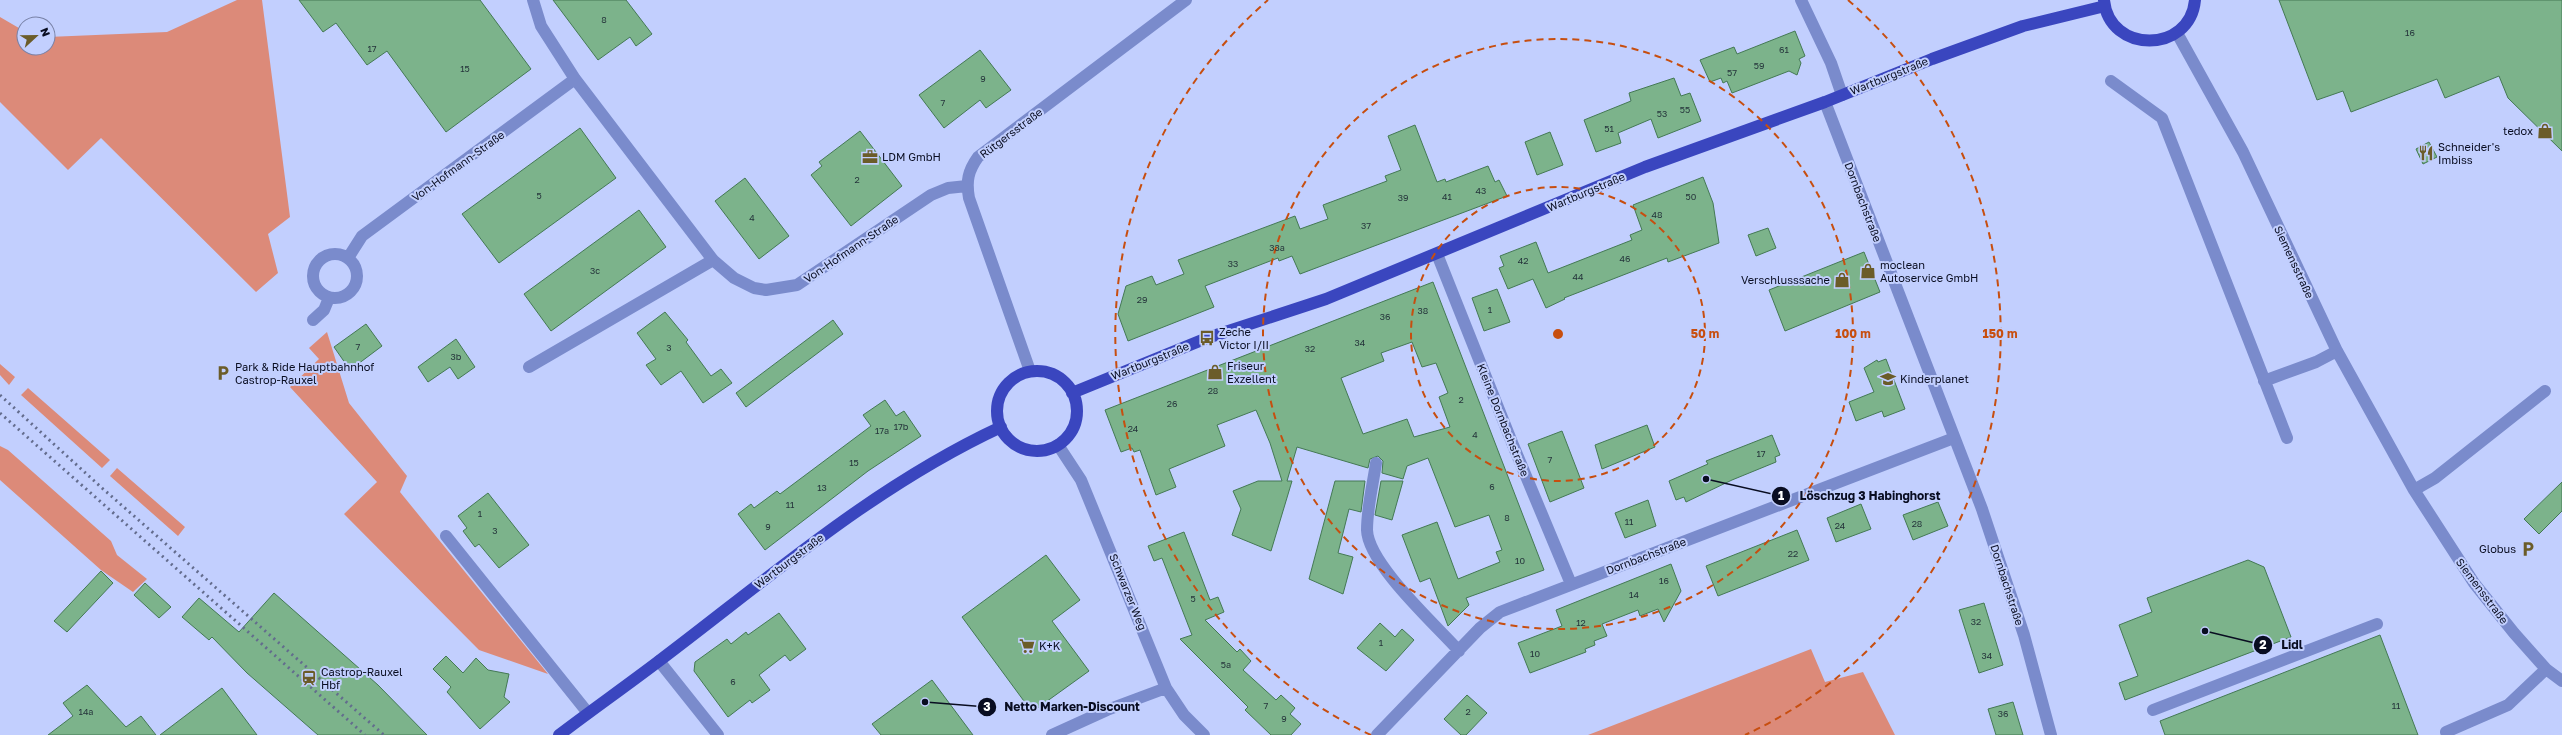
<svg xmlns="http://www.w3.org/2000/svg" width="2562" height="735" viewBox="0 0 2562 735" font-family="'Golos Text',sans-serif">
	<style>
		.green { fill: #dc8a79 }
		.building { fill: #7cb38b; stroke: #447954; fill-rule: evenodd }
		.lines { fill: none; stroke-linecap: round; stroke-linejoin: round }
		.minor { stroke: #7a8bcc; stroke-width: 12 }
		.major { stroke: #3a46bf; stroke-width: 12 }
		.rail { stroke: #636c8d; stroke-width: 3; stroke-dasharray: 2 4; stroke-linecap: butt }
		.ring { fill: none; stroke: #c74e0f; stroke-width: 2; stroke-dasharray: 7 5 }
		.labels { text-anchor: middle; stroke-width: 4; stroke-linejoin: round; paint-order: stroke }
		.number-label { font-size: 9px; fill: #26363c }
		.street-label { font-size: 11px; fill: #090d21; stroke: #c2cffe }
		.poi-label { font-size: 11px; fill: #090d21; stroke: #c2cffe; text-anchor: start }
		.centre { fill: #c74e0f; stroke: #c2cffe; stroke-width: 2 }
		.ring-label { font-size: 12px; text-anchor: middle; font-weight: bold; fill: #c74e0f; stroke: #c2cffe; stroke-width: 4; stroke-linejoin: round; paint-order: stroke }
		.leader { fill: none; stroke: #090d21; stroke-width: 1.5 }
		.callout-dot { fill: #090d21; stroke: #c2cffe; stroke-width: 1.5 }
		.mark-label { font-size: 12px; text-anchor: middle; font-weight: bold; fill: #fff }
		.callout-label { font-size: 12px; text-anchor: middle; font-weight: bold; fill: #090d21; stroke: #c2cffe; stroke-width: 4; stroke-linejoin: round; paint-order: stroke }
	</style>
	<rect width="100%" height="100%" fill="#c2cffe"/>
	<path class="green" d="M237,0h25l28,217 -22,17 10,39 -22,19 -155,-154 -33,32 -68,-68v-85l24,14v17h24v-11l119,-5z
		M327,332l22,71 58,73 -7,16 148,182 -69,-24 -135,-136 33,-32 -87,-95 29,-28 -10,-11z
		M0,364l15,13 -6,8 -9,-10z
		M28,388l82,72 -8,8 -81,-73z
		M0,446l8,4 103,91 6,14 30,24 -14,13 -32,-22 -101,-90z
		M117,468l68,59 -7,9 -68,-60z
		M1811,649l14,33 38,-10 32,63h-307z"/>
	<path class="building" d="M299,0h181l51,69 -85,63 -59,-81 -20,14 -31,-42 -13,9z
		M553,0h73l26,34 -16,12 -6,-9 -32,23z
		M2279,0h283v151l-54,-53 -9,-22 -54,22 -8,-19 -86,33 -8,-21 -26,9z
		M1795,31l10,25 -6,3 2,4 -4,12 -8,-4 -57,22 -5,-12 -4,2 -2,-5 -11,4 -10,-22 34,-13 3,7z
		M980,50l31,40 -25,18 -6,-8 -36,28 -25,-33z
		M1674,78l7,18 9,-3 11,28 -43,17 -7,-19 -33,14 3,10 -25,9 -12,-32 47,-19 -2,-8z
		M1415,125l22,57 8,-3 1,3 42,-16 7,16 4,-2 8,16 -207,78 -8,-18 -13,5 -1,-3 -73,28 9,21 -86,34 -10,-27 8,-28 26,-10 4,9 28,-11 -6,-14 117,-44 5,13 28,-10 -5,-14 64,-24 -2,-5 16,-6 -13,-34z
		M580,128l36,50 -117,85 -37,-49z
		M860,131l42,55 -51,40 -40,-51 11,-9 -3,-4z
		M1550,132l13,33 -26,10 -12,-33z
		M2429,142l8,15 -14,7 -7,-15z
		M1703,177l10,26 6,40 -51,19 -1,-4 -103,40 1,1 -19,9 -13,-29 -25,10 -9,-21 5,-2 -4,-10 36,-14 12,31 84,-33 -2,-5 12,-5 -9,-25z
		M745,178l44,58 -30,23 -44,-58z
		M639,210l27,37 -115,84 -27,-37z
		M1768,228l8,20 -20,8 -8,-21z
		M1864,252l16,40 -95,39 -16,-41z
		M1433,282l111,288 -78,28 3,7 -21,21 -18,-48 -10,4 -18,-47 35,-13 21,57 42,-17 -4,-10 6,-2 -13,-35 -34,12 -27,-69 -21,8 -4,13 -21,-6 1,-12 -5,-5 -8,3 -2,9 -71,-21 -10,34h5l-21,70 -39,-16 9,-26 -8,-18 25,-10h24l-12,-38 -14,-33 -39,15 8,21 -56,23 7,18 -20,8 -16,-45 -6,2 -2,-4 -11,4 -16,-42zM1412,342l10,25 14,-4 12,30 -9,4 11,30 -36,10 -7,-18 -44,15 -22,-56 43,-17 -3,-8z
		M1497,289l13,33 -26,9 -12,-33z
		M665,312l23,28 -2,2 25,34 10,-7 11,14 -29,20 -22,-32 -20,14 -15,-20 10,-6 -19,-26z
		M833,320l10,14 -97,73 -10,-14z
		M366,324l16,22 -32,24 -16,-23z
		M456,339l19,28 -17,12 -8,-12 -22,15 -10,-15z
		M1886,359l19,50 -21,8 -2,-6 -26,10 -7,-19 25,-10 -10,-24 13,-8 1,2z
		M885,400l11,16 8,-5 17,25 -53,35 -103,79 -27,-36 13,-10 3,4 23,-17 3,3 91,-68 -8,-11z
		M1647,425l8,22 -53,22 -7,-24z
		M1562,431l22,57 -34,14 -22,-58z
		M1772,435l8,20 -5,2 1,5 -44,18 -46,22 -2,-5 -8,3 -7,-19 39,-17 -2,-3z
		M1335,481h30l-4,31 -12,-3 -11,44 15,4 -10,37 -34,-15z
		M1381,481h22l-11,39 -17,-5z
		M2562,482v29l-23,23 -15,-15z
		M488,493l41,52 -30,23 -20,-24 -4,3 -12,-16 4,-3 -9,-12z
		M1648,500l8,26 -31,12 -10,-25z
		M1938,502l10,24 -35,14 -10,-25z
		M1861,504l10,25 -35,13 -9,-24z
		M1797,530l12,30 -91,36 -12,-30z
		M1184,532l26,68 8,-3 6,15 -19,8 32,32 3,-3 11,12 -8,9 33,30 5,-5 14,13 -5,6 11,10 -10,11h-20l-26,-25 3,-3 -68,-68 12,-4 -30,-77 -8,3 -6,-15z
		M1046,555l34,45 -28,21 37,50 -57,41 -70,-95z
		M2248,560l16,7 27,70 -166,63 -6,-17 19,-7 -19,-51 33,-13 -5,-14z
		M1671,564l10,27 -17,31 -6,-13 -18,7 -2,-6 -36,14 5,12 -13,5 1,4 -10,4 1,3 -56,21 -12,-30 44,-17 -6,-16z
		M101,571l12,12 -46,49 -13,-11z
		M145,583l26,24 -12,11 -25,-23z
		M274,593l104,92 49,50h-109l-71,-62 -35,-36 -3,3 -27,-23 17,-19 40,34z
		M1984,603l19,62 -24,8 -20,-63z
		M779,613l27,36 -16,12 -5,-6 -26,20 11,15 -18,13 -2,-3 -22,17 -34,-46 1,-9 32,-23 4,5 15,-12 2,3z
		M1380,623l15,14 7,-8 12,11 -28,31 -29,-23z
		M2380,635l38,100h-253l-5,-14z
		M446,656l17,17 13,-15 12,12 21,4 -5,23 6,5 -30,27 -33,-37 4,-5 -18,-18z
		M932,680l41,55h-92l-9,-11z
		M87,685l39,42 15,-11 15,19h-108l25,-19 -10,-13z
		M222,688l35,47h-97z
		M1467,695l20,18 -21,22h-5l-17,-16z
		M2013,702l10,33h-27l-8,-26z"/>
	<g class="lines">
		<path class="minor" d="M533,0l8,26 34,53 138,181 21,18 20,10 12,2 31,-5 134,-90 17,-7 19,-2
			M1801,0l30,63 11,32
			M2177,33l66,119 94,199 77,139 60,93 40,50 32,36 16,12
			M2111,81l51,37 125,320
			M1825,102l157,407 42,126 27,100
			M313 276a22 22 0 1 1 44 0a22 22 0 1 1-44 0Z
			M1437,254l76,191 58,139
			M348,258l14,-22 213,-157
			M313,320l11,-10 5,-12
			M529,367l184,-107
			M1030,371l-61,-173c-3,-17 -1,-27 9,-41l208,-157
			M2264,381l52,-19 21,-11
			M1058,445l23,35 85,208 18,27 20,20
			M1376,463c-3,21 -9,45 -9,67 1,34 69,95 92,121
			M2414,490l21,-12 110,-87
			M446,536l142,177
			M659,661l59,74
			M2153,710l224,-86
			M2446,732l62,-27 38,-36
			M1052,735l55,-25 59,-22
			M1377,735l103,-107 20,-16 454,-174"/>
		<path class="major" d="M2104,0c5,54 86,54 91,0
			M997 411a40 40 0 1 1 80 0a40 40 0 1 1-80 0Z
			M1072,393l135,-55 119,-39 319,-132 180,-65 107,-43 91,-33 82,-20
			M559,735c33,-25 67,-49 100,-74 110,-83 215,-175 342,-234"/>
		<path class="rail" d="M0,395l102,93 282,247
			M0,413l365,322"/>
	</g>
	<g class="ring">
		<circle cx="1558" cy="334" r="147"/>
		<circle cx="1558" cy="334" r="295"/>
		<path d="M1371 735A442 442 0 0 1 1268 0M1848 0A442 442 0 0 1 1745 735"/>
	</g>
	<defs>
		<symbol id="shop-bare" viewBox="-9 -9 18 18"><path d="M-5-2.5h2.3a2.7 3.5 0 0 1 5.4 0H5L5.5 6h-11ZM-1.5-2.5h3a1.5 2.3 0 0 0-3 0Z" fill="#6b5c29" stroke="#c2cffe" stroke-width="2.5" paint-order="stroke"/></symbol>
		<symbol id="restaurant-bare" viewBox="-9 -9 18 18"><path d="M-5-6h1v4h1v-4h1v4h1v-4h1v5L-1.5 .5V6h-2V.5L-5-1ZM5-6V6H3V1.5H1.5Q1.5-4 5-6Z" fill="#6b5c29" stroke="#c2cffe" stroke-width="2.5" paint-order="stroke"/></symbol>
		<symbol id="office-bare" viewBox="-9 -9 18 18"><path d="M-6-3h4V-5.5h4V-3h4V5H-6ZM-1-4.5V-3h2v-1.5ZM-6 0V1H6V0Z" fill="#6b5c29" stroke="#c2cffe" stroke-width="2.5" paint-order="stroke"/></symbol>
		<symbol id="bus-bare" viewBox="-9 -9 18 18"><path d="M-5-6H5V4H4V6H2V4H-2V6H-4V4H-5ZM-3.5-4V0h7V-4ZM-3.5 1.2v1.5H-2V1.2ZM2 1.2v1.5H3.5V1.2Z" fill="#6b5c29" stroke="#c2cffe" stroke-width="2.5" paint-order="stroke"/></symbol>
		<symbol id="parking-bare" viewBox="-9 -9 18 18"><path d="M-3.5-5.5H1a3.5 3.5 0 0 1 0 7H-1V5.5H-3.5ZM-1-3.4V-.6H.8a1.4 1.4 0 0 0 0-2.8Z" fill="#6b5c29" stroke="#c2cffe" stroke-width="2.5" paint-order="stroke"/></symbol>
		<symbol id="school-bare" viewBox="-9 -9 18 18"><path d="M0-5L7-2L0 1L-7-2ZM-4 1L0 2.5L4 1V4Q0 6-4 4Z" fill="#6b5c29" stroke="#c2cffe" stroke-width="2.5" paint-order="stroke"/></symbol>
		<symbol id="supermarket-bare" viewBox="-9 -9 18 18"><path d="M-6-5.5h2.5l.6 2H6L4.5 2H-2.5L-4.4-4H-6ZM-1.5 3.2a1.3 1.3 0 1 0 .1 0ZM3 3.2a1.3 1.3 0 1 0 .1 0Z" fill="#6b5c29" stroke="#c2cffe" stroke-width="2.5" paint-order="stroke"/></symbol>
		<symbol id="station-bare" viewBox="-9 -9 18 18"><path d="M-3-6H3Q5-6 5-4V2Q5 4 3 4L4.5 6H3L1.5 4h-3L-3 6H-4.5L-3 4Q-5 4-5 2V-4Q-5-6-3-6ZM-3.5-4v3h7v-3ZM-3.5 1v1.5H-2V1ZM2 1v1.5H3.5V1Z" fill="#6b5c29" stroke="#c2cffe" stroke-width="2.5" paint-order="stroke"/></symbol>
	</defs>
	<g fill-rule="evenodd">
		<use href="#shop-bare" x="2534" y="120" width="22" height="22"/>
		<use href="#restaurant-bare" x="2415" y="142" width="22" height="22"/>
		<use href="#office-bare" x="859" y="146" width="22" height="22"/>
		<use href="#shop-bare" x="1857" y="260" width="22" height="22"/>
		<use href="#shop-bare" x="1831" y="269" width="22" height="22"/>
		<use href="#bus-bare" x="1196" y="327" width="22" height="22"/>
		<use href="#shop-bare" x="1204" y="361" width="22" height="22"/>
		<use href="#parking-bare" x="212" y="362" width="22" height="22"/>
		<use href="#school-bare" x="1877" y="368" width="22" height="22"/>
		<use href="#parking-bare" x="2517" y="538" width="22" height="22"/>
		<use href="#supermarket-bare" x="1016" y="635" width="22" height="22"/>
		<use href="#station-bare" x="298" y="667" width="22" height="22"/>
	</g>
	<g class="labels">
		<g class="number-label">
			<text x="604" y="23">8</text>
			<text x="2410" y="36">16</text>
			<text x="372" y="52">17</text>
			<text x="1784" y="53">61</text>
			<text x="1759" y="69">59</text>
			<text x="465" y="72">15</text>
			<text x="1732" y="76">57</text>
			<text x="983" y="82">9</text>
			<text x="943" y="106">7</text>
			<text x="1685" y="113">55</text>
			<text x="1662" y="117">53</text>
			<text x="1609" y="132">51</text>
			<text x="857" y="183">2</text>
			<text x="1481" y="194">43</text>
			<text x="539" y="199">5</text>
			<text x="1447" y="200">41</text>
			<text x="1691" y="200">50</text>
			<text x="1403" y="201">39</text>
			<text x="1657" y="218">48</text>
			<text x="752" y="221">4</text>
			<text x="1366" y="229">37</text>
			<text x="1277" y="251">33a</text>
			<text x="1625" y="262">46</text>
			<text x="1523" y="264">42</text>
			<text x="1233" y="267">33</text>
			<text x="595" y="274">3c</text>
			<text x="1578" y="280">44</text>
			<text x="1142" y="303">29</text>
			<text x="1490" y="313">1</text>
			<text x="1423" y="314">38</text>
			<text x="1385" y="320">36</text>
			<text x="1360" y="346">34</text>
			<text x="358" y="350">7</text>
			<text x="669" y="351">3</text>
			<text x="1310" y="352">32</text>
			<text x="456" y="360">3b</text>
			<text x="1213" y="394">28</text>
			<text x="1461" y="403">2</text>
			<text x="1172" y="407">26</text>
			<text x="901" y="430">17b</text>
			<text x="1133" y="432">24</text>
			<text x="882" y="434">17a</text>
			<text x="1475" y="438">4</text>
			<text x="1761" y="457">17</text>
			<text x="1550" y="463">7</text>
			<text x="854" y="466">15</text>
			<text x="1492" y="490">6</text>
			<text x="822" y="491">13</text>
			<text x="790" y="508">11</text>
			<text x="480" y="517">1</text>
			<text x="1507" y="521">8</text>
			<text x="1629" y="525">11</text>
			<text x="1917" y="527">28</text>
			<text x="1840" y="529">24</text>
			<text x="768" y="530">9</text>
			<text x="495" y="534">3</text>
			<text x="1793" y="557">22</text>
			<text x="1520" y="564">10</text>
			<text x="1664" y="584">16</text>
			<text x="1634" y="598">14</text>
			<text x="1193" y="602">5</text>
			<text x="1976" y="625">32</text>
			<text x="1581" y="626">12</text>
			<text x="1381" y="646">1</text>
			<text x="1535" y="657">10</text>
			<text x="1987" y="659">34</text>
			<text x="1226" y="668">5a</text>
			<text x="733" y="685">6</text>
			<text x="1266" y="709">7</text>
			<text x="2396" y="709">11</text>
			<text x="86" y="715">14a</text>
			<text x="1468" y="715">2</text>
			<text x="2003" y="717">36</text>
			<text x="1284" y="722">9</text>
		</g>
		<g class="street-label">
			<text transform="translate(1889 76) rotate(-22)" y="4">Wartburgstraße</text>
			<text transform="translate(1011 133) rotate(-37)" y="4">Rütgersstraße</text>
			<text transform="translate(458 166) rotate(-36)" y="4">Von-Hofmann-Straße</text>
			<text transform="translate(1586 192) rotate(-23)" y="4">Wartburgstraße</text>
			<text transform="translate(1863 202) rotate(69)" y="4">Dornbachstraße</text>
			<text transform="translate(851 249) rotate(-34)" y="4">Von-Hofmann-Straße</text>
			<text transform="translate(2294 262) rotate(65)" y="4">Siemensstraße</text>
			<text transform="translate(1150 361) rotate(-22)" y="4">Wartburgstraße</text>
			<text transform="translate(1503 420) rotate(68)" y="4">Kleine Dornbachstraße</text>
			<text transform="translate(1646 556) rotate(-21)" y="4">Dornbachstraße</text>
			<text transform="translate(789 561) rotate(-37)" y="4">Wartburgstraße</text>
			<text transform="translate(2007 585) rotate(72)" y="4">Dornbachstraße</text>
			<text transform="translate(2482 591) rotate(53)" y="4">Siemensstraße</text>
			<text transform="translate(1128 592) rotate(68)" y="4">Schwarzer Weg</text>
		</g>
		<g class="poi-label">
			<text x="2533" y="135" text-anchor="end">tedox</text>
			<text x="2438" y="151">Schneider's<tspan x="2438" dy="13">Imbiss</tspan></text>
			<text x="882" y="161">LDM GmbH</text>
			<text x="1880" y="269">moclean<tspan x="1880" dy="13">Autoservice GmbH</tspan></text>
			<text x="1830" y="284" text-anchor="end">Verschlusssache</text>
			<text x="1219" y="336">Zeche<tspan x="1219" dy="13">Victor I/II</tspan></text>
			<text x="1227" y="370">Friseur<tspan x="1227" dy="13">Exzellent</tspan></text>
			<text x="235" y="371">Park &amp; Ride Hauptbahnhof<tspan x="235" dy="13">Castrop-Rauxel</tspan></text>
			<text x="1900" y="383">Kinderplanet</text>
			<text x="2516" y="553" text-anchor="end">Globus</text>
			<text x="1039" y="650">K+K</text>
			<text x="321" y="676">Castrop-Rauxel<tspan x="321" dy="13">Hbf</tspan></text>
		</g>
	</g>
	<circle cx="1558" cy="334" r="6" class="centre"/>
	<g class="ring-label">
		<text x="1705" y="338">50 m</text>
		<text x="1853" y="338">100 m</text>
		<text x="2000" y="338">150 m</text>
	</g>
	<path class="leader" d="M1706 479L1781 496M2205 631L2263 645M925 702L987 707"/>
	<g class="callout-dot">
		<circle cx="1706" cy="479" r="4"/>
		<circle cx="2205" cy="631" r="4"/>
		<circle cx="925" cy="702" r="4"/>
		<circle cx="1781" cy="496" r="10"/>
		<circle cx="2263" cy="645" r="10"/>
		<circle cx="987" cy="707" r="10"/>
	</g>
	<g class="mark-label">
		<text x="1781" y="500">1</text>
		<text x="2263" y="649">2</text>
		<text x="987" y="711">3</text>
	</g>
	<g class="callout-label">
		<text x="1870" y="500">Löschzug 3 Habinghorst</text>
		<text x="2292" y="649">Lidl</text>
		<text x="1072" y="711">Netto Marken-Discount</text>
	</g>
	<g transform="translate(36 36) rotate(68)"><circle r="19" fill="#c2cffe" stroke="#7881a6"/>
	<path d="M0-3L7 15L0 10L-7 15Z" fill="#6b5c29"/>
	<text y="-6" font-size="11" font-weight="bold" text-anchor="middle" fill="#090d21">N</text>
	</g>
</svg>
